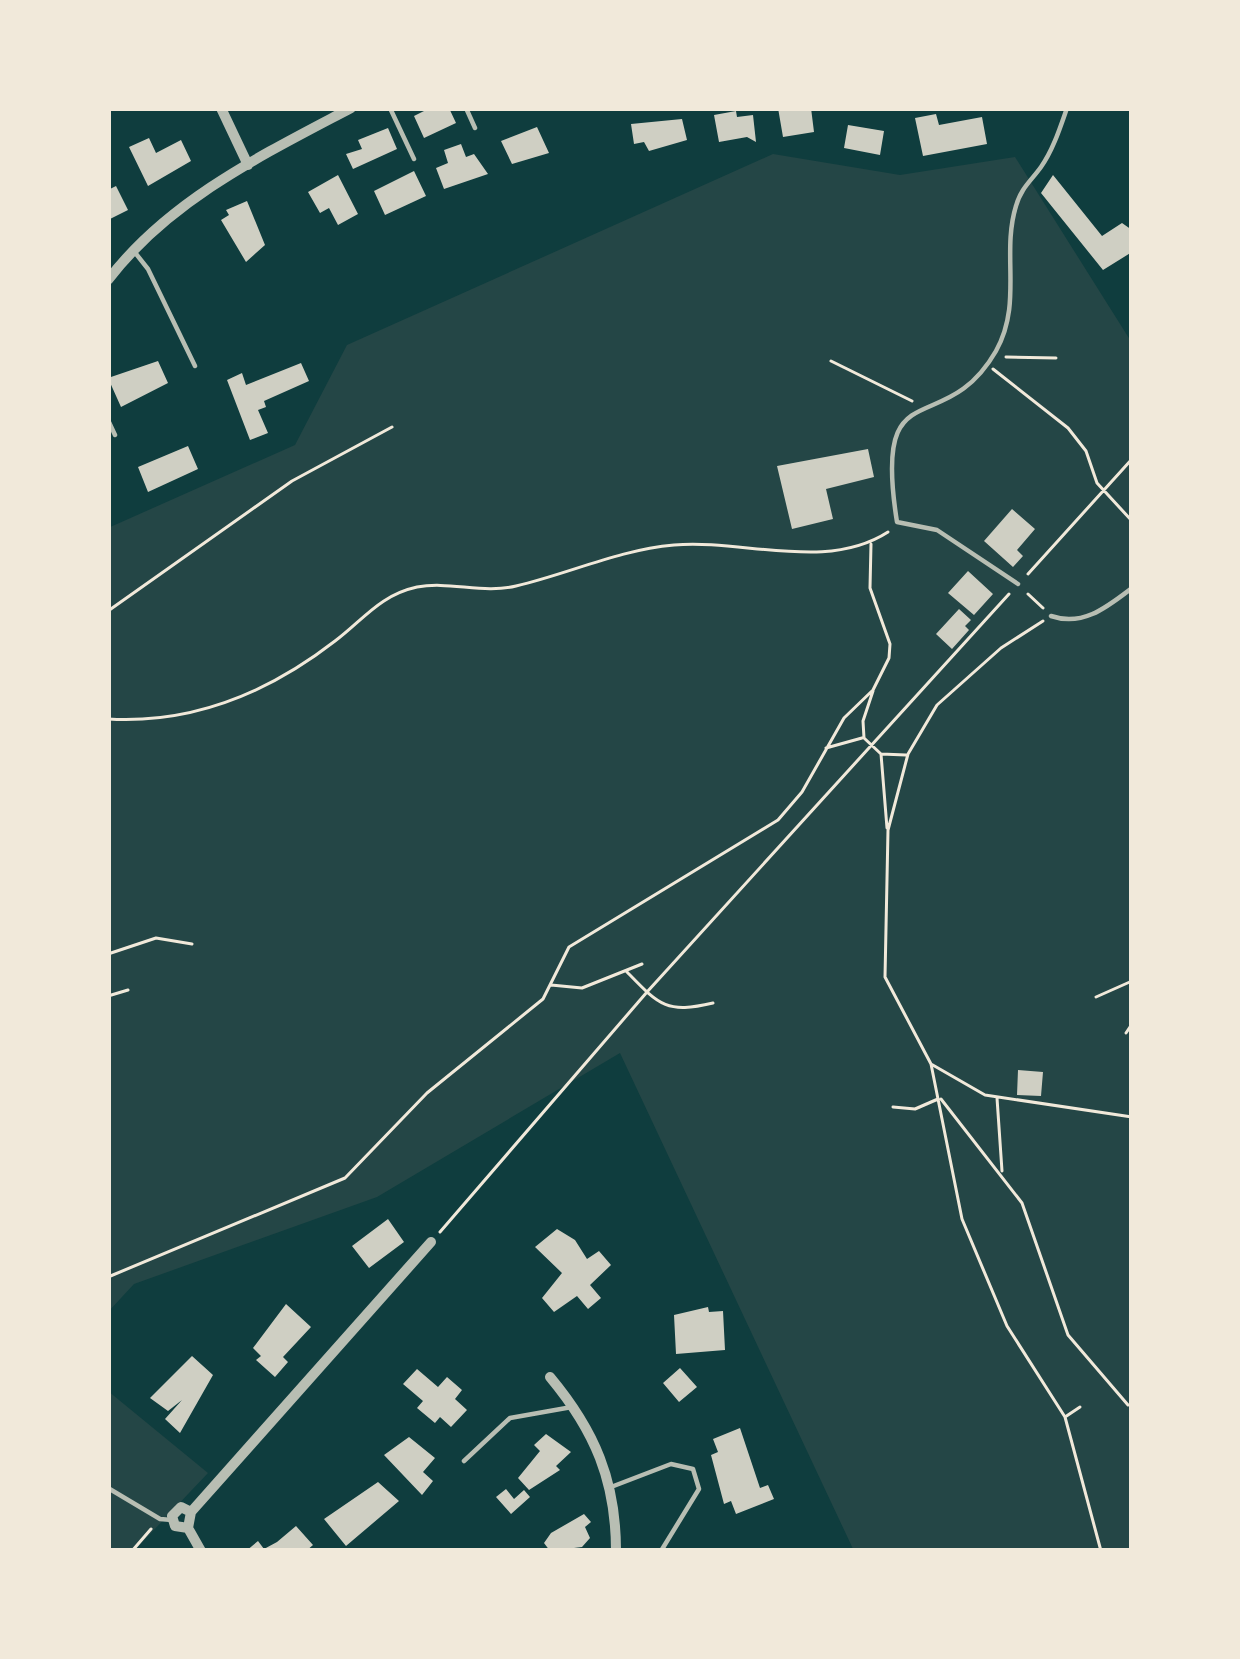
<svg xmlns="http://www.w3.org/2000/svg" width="1240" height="1659" viewBox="0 0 1240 1659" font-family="Ubuntu,sans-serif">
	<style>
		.green { fill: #244646 }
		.building { fill: #cfcfc3 }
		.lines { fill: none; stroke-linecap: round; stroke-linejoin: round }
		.path { stroke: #f1e9da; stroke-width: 3 }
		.service { stroke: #b8beb3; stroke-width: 4.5 }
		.minor { stroke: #b8beb3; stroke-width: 10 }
	</style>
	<rect width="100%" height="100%" fill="#0f3d3e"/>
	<path class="green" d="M773,154l127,21 115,-18 117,186v1208h-278l-234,-498 -243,144 -243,87 -26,28v-784l187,-83 52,-100z
		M108,1391l100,82 -74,78h-26z"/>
	<path class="building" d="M430,108h19l7,15 -32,15 -10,-22z
		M778,108h33l3,24 -31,5z
		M736,111l1,6 16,-2 3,27 -9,-5 -28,5 -5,-27z
		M936,114l3,11 43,-8 5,27 -64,12 -8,-38z
		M682,119l5,21 -38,11 -5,-9 -10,2 -3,-20z
		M848,125l36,6 -4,24 -36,-7z
		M537,127l12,26 -37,11 -11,-23z
		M388,128l9,21 -44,20 -7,-15 16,-5 -4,-9z
		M149,138l7,15 25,-13 10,21 -43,25 -19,-39z
		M461,144l5,13 8,-3 14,20 -44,15 -8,-21 12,-5 -4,-13z
		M414,171l12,25 -41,19 -11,-24z
		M338,175l20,39 -20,11 -9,-17 -9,5 -12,-21z
		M1053,175l49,61 20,-13 10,7v22l-29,18 -62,-77z
		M116,186l12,24 -20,10v-30z
		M247,201l18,44 -19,17 -25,-42 8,-5 -3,-5z
		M158,361l10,22 -47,24 -13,-29z
		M301,363l8,18 -45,20 2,6 -8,3 10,23 -18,7 -23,-60 15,-7 4,12z
		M188,446l10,23 -50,23 -10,-25z
		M868,449l6,28 -48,12 7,30 -41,10 -15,-63z
		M1012,509l23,20 -18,21 6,6 -10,11 -29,-26z
		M968,571l25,23 -19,21 -26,-22z
		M959,609l12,11 -6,6 4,4 -17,19 -16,-15z
		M1018,1070l25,2 -2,24 -24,-1z
		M388,1219l16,23 -35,26 -17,-22z
		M557,1229l18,11 12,19 12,-8 12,14 -21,20 11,13 -13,11 -11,-13 -23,16 -12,-14 20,-25 -27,-26z
		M286,1304l25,23 -28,30 5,5 -13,15 -19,-17 5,-4 -8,-8z
		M708,1307l1,5 14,-1 2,39 -49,4 -2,-39z
		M192,1356l21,19 -33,58 -15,-14 17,-19 -14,11 -18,-13z
		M680,1368l17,19 -18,15 -16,-19z
		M417,1369l21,18 9,-10 15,13 -7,9 12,11 -16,17 -11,-10 -5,6 -18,-15 6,-7 -20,-17z
		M740,1428l20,60 8,-3 6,14 -38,15 -5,-13 -7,3 -13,-49 7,-3 -5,-13z
		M546,1434l25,18 -15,14 4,4 -31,20 -11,-12 22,-27 -6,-6z
		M409,1437l26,21 -12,14 10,9 -11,14 -38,-40z
		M378,1482l21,19 -53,45 -22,-27z
		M506,1489l8,10 10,-9 6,7 -19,17 -15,-17z
		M584,1514l7,8 -6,5 5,11 -8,9 -32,4 -6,-8 7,-10z
		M296,1526l17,19 -7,6h-60l12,-10 6,8 13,-7z"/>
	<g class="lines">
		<path class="path" d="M1006,357l50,1
			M831,361l81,40
			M993,369l75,59 18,23 11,32 35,38
			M1028,574l104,-115
			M1028,594l15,14
			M108,611l184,-130 100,-54
			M1043,621l-42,27 -64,57 -29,49 -20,76 -3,147 46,87 54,31 147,22
			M873,691l-10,30 1,17 17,16 25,1
			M108,719c84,5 160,-26 227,-78 28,-21 45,-46 82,-54 33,-6 66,7 99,-1 55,-13 102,-36 158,-41 70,-6 152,27 214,-13
			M826,748l36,-10
			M881,754l6,74
			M108,954l48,-16 36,6
			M627,972c32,33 39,42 86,31
			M551,985l31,3 60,-24
			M108,996l20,-6
			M1096,997l36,-16
			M1126,1033l6,-9
			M931,1064l31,155 45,107 58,91
			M997,1098l5,73
			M941,1099l81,104 46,132 60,70
			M893,1107l22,2 23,-10
			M440,1232l207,-240 362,-398
			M108,1277l237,-99 82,-85 116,-94 26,-52 209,-127 24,-28 42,-74 29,-28 16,-32 1,-14 -20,-56 1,-44
			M1080,1407l-15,10 36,134
			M132,1551l19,-22"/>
		<path class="service" d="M390,108l24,51
			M466,108l9,20
			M133,250l15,19 47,97
			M108,420l7,15
			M1018,584l-81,-54 -40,-8c-25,-157 46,-79 99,-171 27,-48 5,-97 20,-145 5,-18 15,-25 25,-39 12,-17 19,-39 26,-59
			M1051,616c32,11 56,-9 81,-28
			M464,1461l46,-43 62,-11
			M611,1487l60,-23 22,5 6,20 -38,62
			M108,1488l52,31 12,1"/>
		<path class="minor" d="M221,108l27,57
			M108,280c61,-80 156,-126 243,-172
			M550,1377c45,54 66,104 66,174
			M188,1528l-13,-2 -3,-10 9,-9 10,5
			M201,1551l-13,-23 3,-16 240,-270"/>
	</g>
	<rect width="1240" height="1659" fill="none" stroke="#f1e9da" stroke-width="222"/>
</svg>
